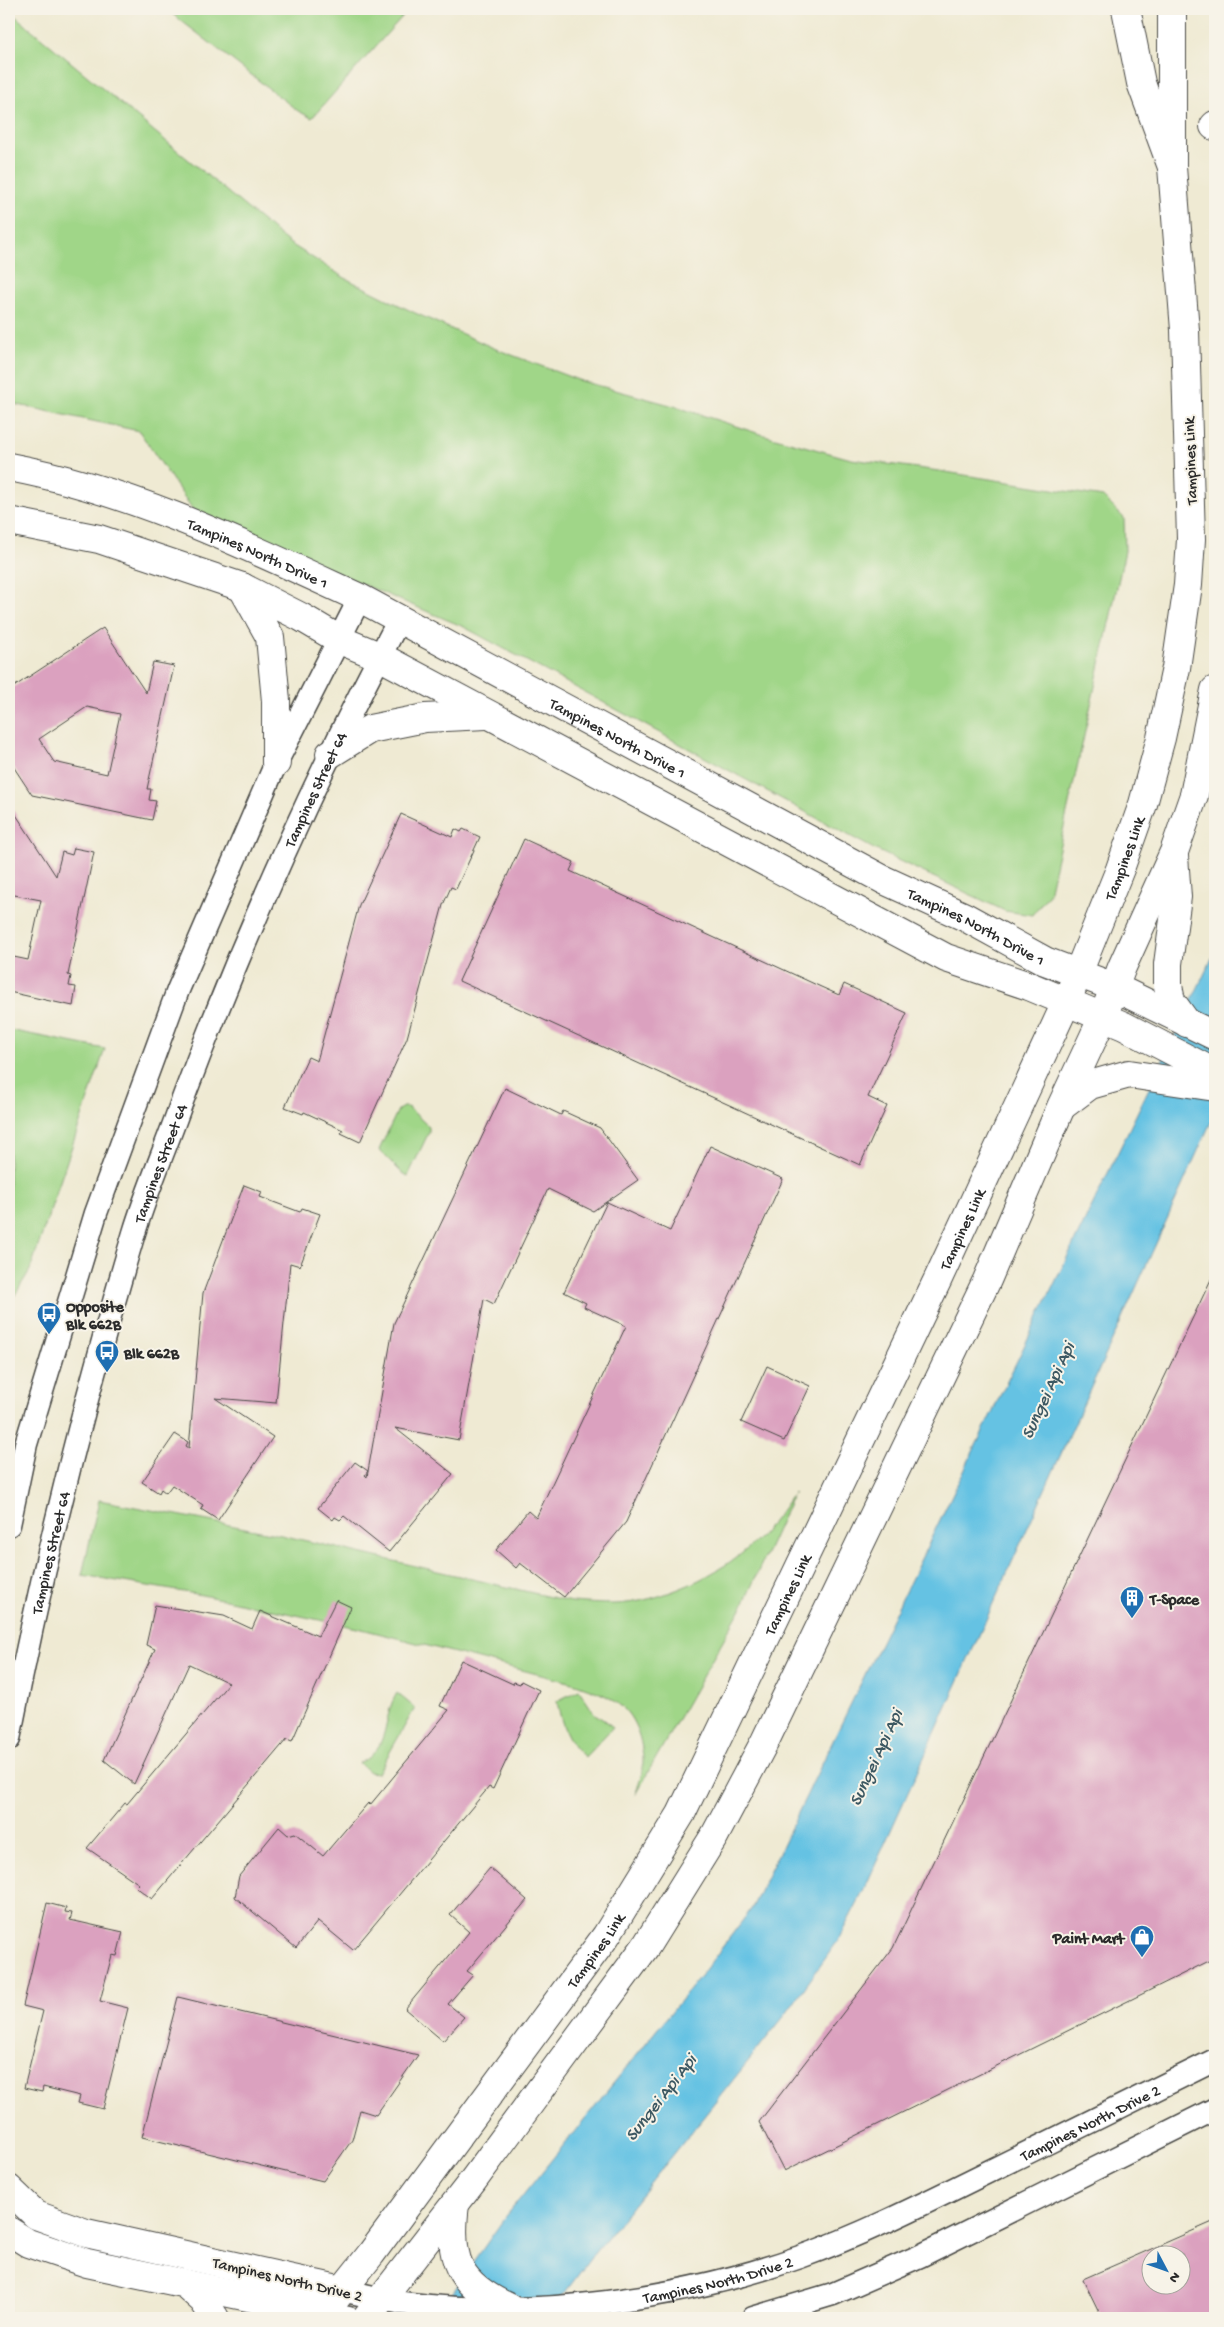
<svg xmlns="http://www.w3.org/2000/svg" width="1224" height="2327" viewBox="0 0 1224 2327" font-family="'Gochi Hand',sans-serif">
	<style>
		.green { fill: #a0d688; stroke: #66805a }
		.water { fill: #65c2e3; stroke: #487687 }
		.building { fill: #dba1bf; fill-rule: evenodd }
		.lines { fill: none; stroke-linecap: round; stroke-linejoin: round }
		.minor-casing { stroke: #484844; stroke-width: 25 }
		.tertiary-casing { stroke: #484844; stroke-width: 30 }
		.primary-casing { stroke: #484844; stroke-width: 30 }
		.motorway-casing { stroke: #484844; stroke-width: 30 }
		.minor { stroke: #fff; stroke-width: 22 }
		.tertiary { stroke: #fff; stroke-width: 28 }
		.primary { stroke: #fff; stroke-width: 28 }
		.motorway { stroke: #fff; stroke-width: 28 }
		.labels { text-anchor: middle; stroke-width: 4; stroke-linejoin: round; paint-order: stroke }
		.street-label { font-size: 16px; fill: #2b2b2b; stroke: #f7f3e8 }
		.poi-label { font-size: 16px; font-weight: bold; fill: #2b2b2b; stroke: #f7f3e8; text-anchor: start }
		.water-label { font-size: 18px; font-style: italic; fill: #3c5862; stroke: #f7f3e8 }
	</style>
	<rect width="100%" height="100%" fill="#f7f3e8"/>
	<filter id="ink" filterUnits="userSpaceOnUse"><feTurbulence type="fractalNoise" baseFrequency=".02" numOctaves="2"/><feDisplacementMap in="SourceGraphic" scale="10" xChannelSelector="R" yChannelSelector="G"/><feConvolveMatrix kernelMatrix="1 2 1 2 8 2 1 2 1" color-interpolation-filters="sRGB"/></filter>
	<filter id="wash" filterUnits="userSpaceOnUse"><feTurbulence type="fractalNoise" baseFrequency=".0096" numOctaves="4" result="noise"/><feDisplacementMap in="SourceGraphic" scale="20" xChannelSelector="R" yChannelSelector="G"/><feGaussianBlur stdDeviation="1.12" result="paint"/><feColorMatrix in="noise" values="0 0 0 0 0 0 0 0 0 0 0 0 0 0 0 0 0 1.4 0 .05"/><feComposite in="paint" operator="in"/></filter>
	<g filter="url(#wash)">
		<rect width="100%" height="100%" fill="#efead3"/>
		<path class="green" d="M166,9h243l-97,109 -14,-7z
			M9,11l280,232 56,35 68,34 83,37 82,31 96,26 83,27 94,26 88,12 164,26 21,21 1,33 -76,343 -17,21 -27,-4 -131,-62 -410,-222 -173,-73 -91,-34 -61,-89 -130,-28z
			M9,1030l96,19 -75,221 -21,35z
			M403,1107h5l21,20v5l-21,44 -6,-3 -23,-23 19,-40z
			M794,1492l-51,113 -108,190c2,-7 6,-15 7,-23 4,-20 -4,-51 -20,-65 -13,-12 -30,-17 -46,-23l-214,-55 -160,-34 -120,-20 17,-75 182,35 291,67c13,1 28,2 42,2 46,-1 107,-30 140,-61 16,-15 28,-33 40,-51z
			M579,1690l15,23 19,14 -28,30c-18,-15 -24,-34 -28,-56z
			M397,1693l18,15 -37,65 -9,-1 -10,-9c33,-15 22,-45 38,-70z"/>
		<path class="water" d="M1215,952v161l-352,779 -26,50 -51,72 -193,241 -47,63h-111l68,-98 202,-250 47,-62z"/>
		<g id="blocks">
			<path class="building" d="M103,628l43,65 7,-31 21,4 -27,123h4l-2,11 7,1 -4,19 -120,-25 -23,-35v-70zM87,707l33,7 -13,60 -53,-12 -15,-23z
				M9,804l47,72 6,-24 10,3 2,-7 20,4 -26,123 3,1 -2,10 7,1 -3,19 -64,-14v-36l19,4 13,-60 -32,-6z
				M401,814l51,23 3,-8 6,3 2,-3 17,8 -24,52 -5,-2 -8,18 -36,133 -47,104 -19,-9 2,-3 -39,-18 -1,2 -18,-7 23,-50 9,4 42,-156z
				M524,839l50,23 -4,9 251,116 18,8 5,-11 63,29 -39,84 19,9 -27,59 -401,-184z
				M505,1088l56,27 2,-4 37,17 38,52 -45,31 -45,-22 -54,115 -10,-5 -25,141 -64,-12 58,46 -64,78 -45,-36 -4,4 -5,-3 -2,3 -15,-12 37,-46 13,9 -3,4 2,2 27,-154z
				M710,1146l73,33 -157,343 -62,75 -44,-34 -4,5 -20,-18 32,-39 8,7 90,-192 -42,-19 2,-4 -22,-11 43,-90 63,29z
				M244,1185l18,7 -2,5 40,15 2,-4 18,6 -20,52 -10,-3 -14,140 -61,-5 58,39 -55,83 -17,-11 2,-4 -31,-20 -6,8 -5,-4 -2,4 -17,-11 33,-48 13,8 -2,4 3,2 14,-155z
				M1215,1271v687l-431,213 -25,-49 134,-174z
				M767,1366l43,20 -26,55 -43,-19z
				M336,1600l15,7 -59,134 -5,-2 -135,160 -16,-12 3,-3 -52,-36 38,-45 2,1 102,-121 -40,-19 -55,120 -30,-24 51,-111 -9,-4 9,-40 69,11 28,13 8,-18 58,25z
				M461,1660l52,24 1,-2 6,2 1,-3 18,9 -46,99 -4,-2 -136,163 -35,-29 -22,27 -61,-51 4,-21 40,-49 9,8 7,-2 28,23 45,-53 2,2 79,-95 -9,-4z
				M490,1868l37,32 -60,71 6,4 -25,29 16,13 -21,24 -38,-32 64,-77 -19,-17z
				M47,1903l19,5 -1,4 7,1 -2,7 53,12 -6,24 -5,-1 -12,46 28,7 -25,101 -25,-6 2,-7 -37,-9 -1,5 -18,-4 19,-77 -20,-5z
				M178,1997l87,21 153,37 -42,60 -16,-5 -8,30 -29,41 -181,-44z
				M1215,2221v97h-113l-19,-39zM1152,2254h30v30h-30z"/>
		</g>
	</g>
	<g filter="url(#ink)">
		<use href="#blocks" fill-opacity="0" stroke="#484844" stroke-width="1"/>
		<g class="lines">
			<defs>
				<g id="minor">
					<path d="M9,1525l17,-81 70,-231 82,-223 98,-227 84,-165"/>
					<path id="s1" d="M9,1739c33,-170 75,-339 125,-506 13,-43 32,-86 47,-129 62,-166 135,-329 219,-486"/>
					<path id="s2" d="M342,2290c23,5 45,11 68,14 127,15 270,-5 390,-47 67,-24 131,-57 194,-88 74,-36 148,-73 221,-109"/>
					<path d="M324,2313l25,5"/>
					<path d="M753,2318l80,-24 87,-38 295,-147"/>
				</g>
				<g id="tertiary">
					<path id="s3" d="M9,467c123,23 238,79 351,131l524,282 81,37 80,44 69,26 101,49"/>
					<path d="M9,521l90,18 143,48 59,30 39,23 39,16 567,302 83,28 95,40 91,47"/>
					<path d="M242,587l28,50 6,64v62"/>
					<path d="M330,754l40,-25 55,-11 61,-3"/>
					<path d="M1174,856l3,41 -9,67v22l3,15 16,22"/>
					<path d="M1062,1106l28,-21 39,-11 86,13"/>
					<path d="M9,2189l27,26 50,18 256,57"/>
					<path d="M455,2204c-7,56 2,80 55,104"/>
					<path id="s4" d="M9,2231l19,12 59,20 237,50 47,-59 235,-318 75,-122 256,-533 129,-278 54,-134 23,-65 18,-66 15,-70 12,-83 3,-46 -6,-209 -13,-163v-158"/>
					<path d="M366,2318l106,-136 174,-236 69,-111 50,-94 222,-461 74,-173 42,-90 19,-50 52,-115 20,-57 21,-105"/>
				</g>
				<path id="primary" d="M1126,9l15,74 31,84
					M1214,126l1,-1"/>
				<path id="motorway" d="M184,2283l19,17 12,18
					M320,2318l4,-5"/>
			</defs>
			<use href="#minor" class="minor-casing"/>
			<use href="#tertiary" class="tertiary-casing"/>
			<use href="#primary" class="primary-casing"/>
			<use href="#motorway" class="motorway-casing"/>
			<use href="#minor" class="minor"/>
			<use href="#tertiary" class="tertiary"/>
			<use href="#primary" class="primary"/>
			<use href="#motorway" class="motorway"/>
		</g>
	</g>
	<defs>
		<symbol id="bus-pin" viewBox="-11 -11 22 30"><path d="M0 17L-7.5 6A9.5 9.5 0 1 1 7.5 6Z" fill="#1f6fb2" stroke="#f7f3e8"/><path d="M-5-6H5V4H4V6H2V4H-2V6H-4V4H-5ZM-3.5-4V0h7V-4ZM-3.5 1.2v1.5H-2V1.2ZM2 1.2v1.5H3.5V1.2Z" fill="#fff"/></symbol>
		<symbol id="building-pin" viewBox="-11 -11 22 30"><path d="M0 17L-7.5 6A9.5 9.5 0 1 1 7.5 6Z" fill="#1f6fb2" stroke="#f7f3e8"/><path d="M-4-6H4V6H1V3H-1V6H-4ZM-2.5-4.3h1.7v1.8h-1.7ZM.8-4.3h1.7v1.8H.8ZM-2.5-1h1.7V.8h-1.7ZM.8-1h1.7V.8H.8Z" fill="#fff"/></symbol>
		<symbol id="shop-pin" viewBox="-11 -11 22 30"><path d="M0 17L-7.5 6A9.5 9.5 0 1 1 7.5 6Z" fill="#1f6fb2" stroke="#f7f3e8"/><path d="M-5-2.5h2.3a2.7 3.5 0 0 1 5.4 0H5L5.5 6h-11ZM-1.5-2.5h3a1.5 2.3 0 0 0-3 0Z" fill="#fff"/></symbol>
	</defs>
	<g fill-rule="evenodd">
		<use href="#bus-pin" x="35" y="1300" width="28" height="38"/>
		<use href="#bus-pin" x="93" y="1338" width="28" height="38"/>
		<use href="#building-pin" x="1118" y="1584" width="28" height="38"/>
		<use href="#shop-pin" x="1128" y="1923" width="28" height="38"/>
	</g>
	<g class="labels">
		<g class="street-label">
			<text transform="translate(1189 461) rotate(-92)" y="6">Tampines Link</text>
			<text dy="6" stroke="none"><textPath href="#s3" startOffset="264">Tampines North Drive 1</textPath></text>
			<text dy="6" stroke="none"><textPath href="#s3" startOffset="669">Tampines North Drive 1</textPath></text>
			<text dy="6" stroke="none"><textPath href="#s1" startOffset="1001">Tampines Street 64</textPath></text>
			<text dy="6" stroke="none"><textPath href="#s4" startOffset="1995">Tampines Link</textPath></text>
			<text dy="6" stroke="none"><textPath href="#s3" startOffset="1074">Tampines North Drive 1</textPath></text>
			<text dy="6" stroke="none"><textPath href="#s1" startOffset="596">Tampines Street 64</textPath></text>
			<text dy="6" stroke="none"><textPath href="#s4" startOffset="1590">Tampines Link</textPath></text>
			<text dy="6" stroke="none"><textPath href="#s1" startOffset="191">Tampines Street 64</textPath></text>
			<text dy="6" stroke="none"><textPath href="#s4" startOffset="1185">Tampines Link</textPath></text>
			<text dy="6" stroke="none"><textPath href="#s4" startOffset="780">Tampines Link</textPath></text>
			<text dy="6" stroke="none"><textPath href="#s2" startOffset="785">Tampines North Drive 2</textPath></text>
			<text dy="6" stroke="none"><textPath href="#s2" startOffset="380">Tampines North Drive 2</textPath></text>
			<text transform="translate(288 2278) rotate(13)" y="6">Tampines North Drive 2</text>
		</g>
		<g class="poi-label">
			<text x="66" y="1311">Opposite<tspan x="66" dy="18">Blk 662B</tspan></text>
			<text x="124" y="1358">Blk 662B</text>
			<text x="1150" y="1604">T-Space</text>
			<text x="1124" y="1943" text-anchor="end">Paint Mart</text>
		</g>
		<g class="water-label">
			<text transform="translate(1047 1390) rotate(-65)" y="6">Sungei Api Api</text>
			<text transform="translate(875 1757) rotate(-65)" y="6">Sungei Api Api</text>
			<text transform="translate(660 2097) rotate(-52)" y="6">Sungei Api Api</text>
		</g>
	</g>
	<rect width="1224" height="2327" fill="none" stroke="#f7f3e8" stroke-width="30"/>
	<g transform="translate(1166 2270) rotate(131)"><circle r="24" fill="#f7f3e8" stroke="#a5a39c"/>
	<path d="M0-4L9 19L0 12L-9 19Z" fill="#1f6fb2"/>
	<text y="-8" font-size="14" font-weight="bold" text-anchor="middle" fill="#2b2b2b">N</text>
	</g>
</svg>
